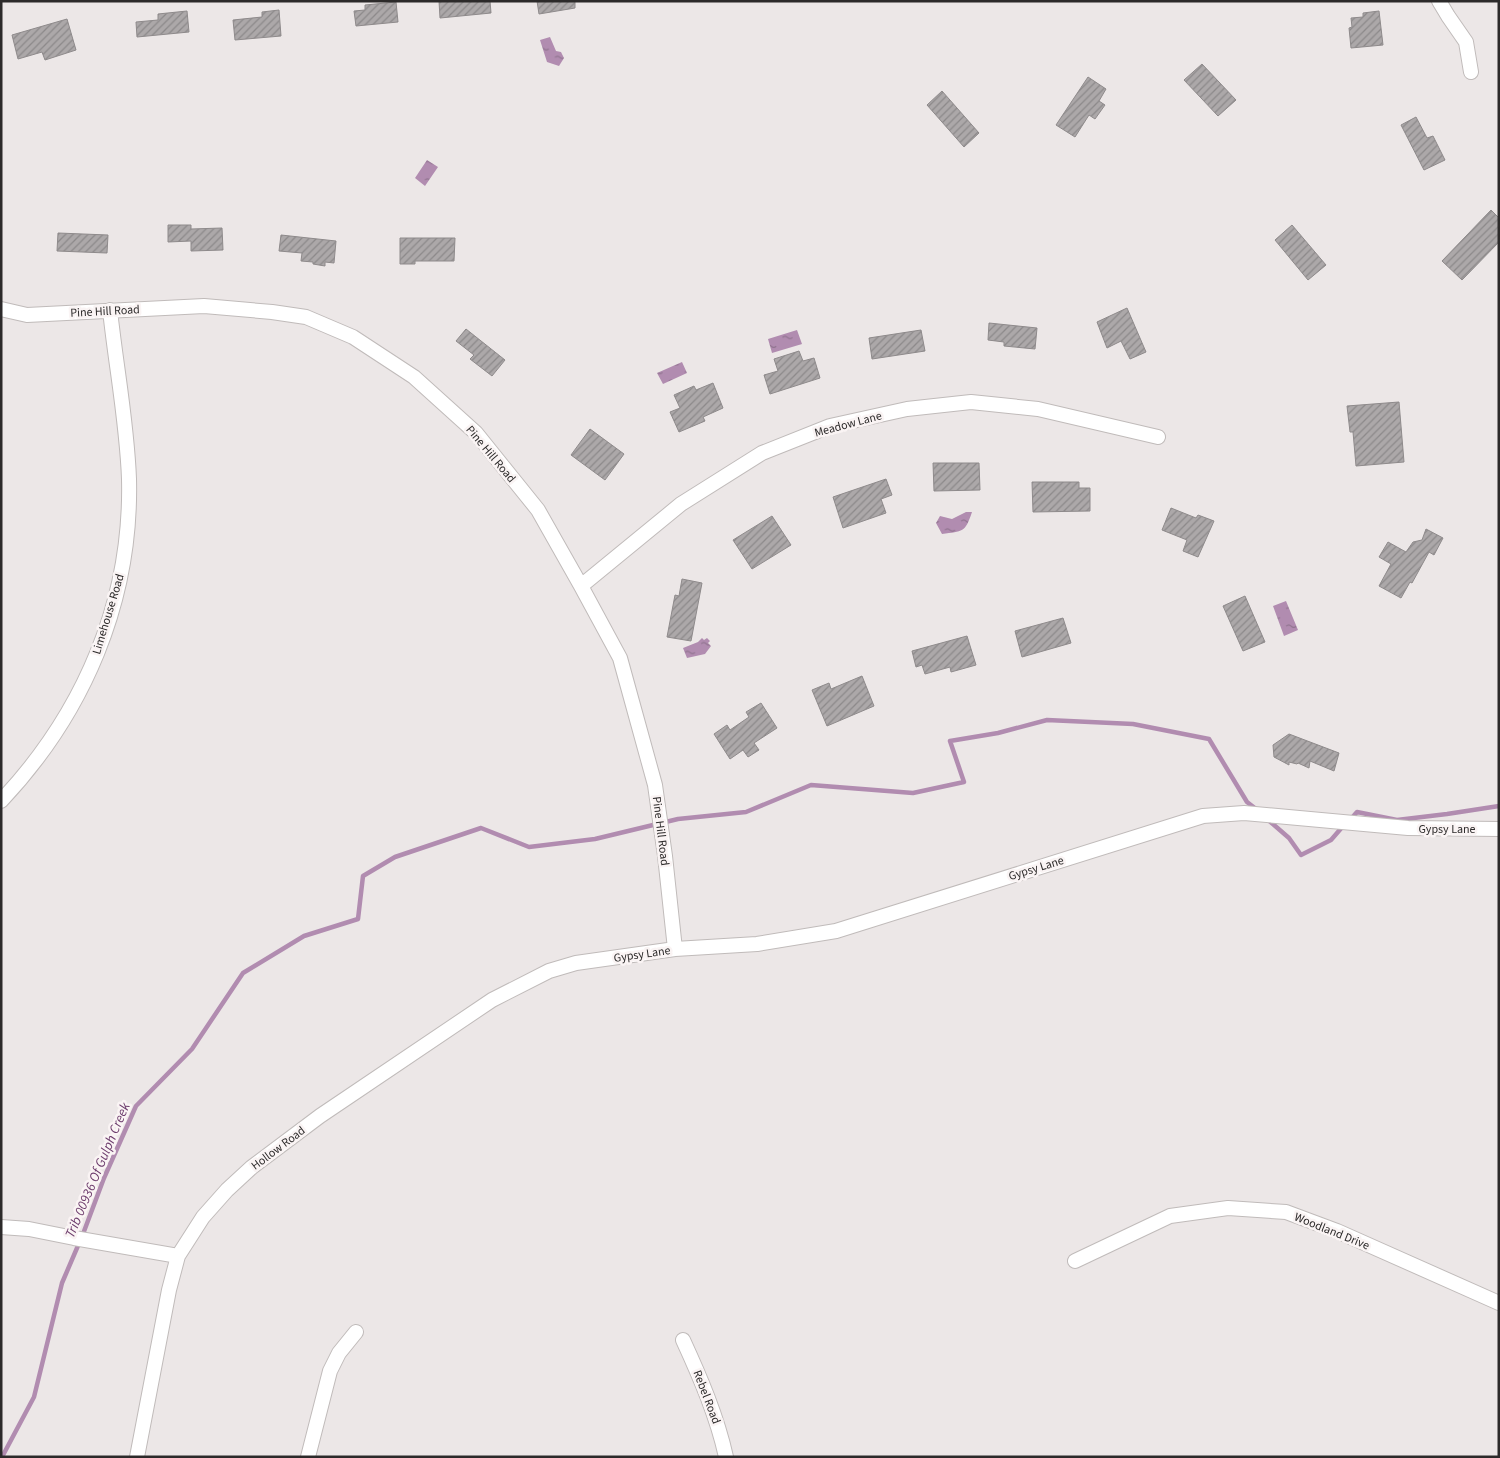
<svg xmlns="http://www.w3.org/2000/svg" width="1500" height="1458" viewBox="0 0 1500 1458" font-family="'Source Sans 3',sans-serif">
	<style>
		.water { fill: url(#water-ripples) }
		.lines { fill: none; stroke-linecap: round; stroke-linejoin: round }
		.stream { stroke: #b18cb0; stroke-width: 4.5 }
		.building { fill: url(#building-hatch); stroke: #8e8a8b }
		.minor-casing { stroke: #c0bbba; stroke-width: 16 }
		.minor { stroke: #fff; stroke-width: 14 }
		.labels { text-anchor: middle; stroke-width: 5; stroke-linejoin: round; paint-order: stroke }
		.street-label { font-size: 12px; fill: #2c2a2a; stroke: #faf4f4 }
		.water-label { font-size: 14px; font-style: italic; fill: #6d3d6d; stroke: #faf4f4 }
	</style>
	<defs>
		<pattern id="water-ripples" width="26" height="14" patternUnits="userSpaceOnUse" patternTransform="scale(1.25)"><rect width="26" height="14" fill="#b18cb0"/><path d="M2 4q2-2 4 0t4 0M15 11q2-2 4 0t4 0" fill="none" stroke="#90738f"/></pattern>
		<pattern id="building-hatch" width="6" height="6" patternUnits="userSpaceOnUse" patternTransform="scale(1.25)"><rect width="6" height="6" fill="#aca8a9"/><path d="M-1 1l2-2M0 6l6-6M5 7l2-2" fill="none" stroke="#8c898a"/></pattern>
	</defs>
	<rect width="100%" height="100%" fill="#ece7e7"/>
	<path class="water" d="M550,37l6,14 5,1 3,6 -5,8 -12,-4 -7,-22z
		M427,160l11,7 -13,19 -10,-8z
		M797,330l5,14 -30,9 -4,-14z
		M682,362l5,11 -24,11 -6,-11z
		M966,512h6c-7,21 -9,19 -30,22l-6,-11 4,-7 12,3z
		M1286,601l12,29 -14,6 -11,-30z
		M702,638l2,2 3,-2 3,3 -2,2 3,3 -6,8 -18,4 -4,-10 15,-6z"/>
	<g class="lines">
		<path class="stream" d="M1267,819l22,19 12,17 30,-15 13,-15
			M1350,820l7,-8 40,8 50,-6 52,-8
			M2,1457l32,-60 28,-114 21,-49 21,-56 32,-72 56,-57 51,-76 61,-37 54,-17 5,-43 32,-19 86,-29 48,19 66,-8 83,-20 68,-7 65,-27 102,8 51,-11 -14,-41 48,-8 49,-13 86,4 76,15 38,63 9,7"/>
	</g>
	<path class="building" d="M439,1h51l1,12 -51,5z
		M537,1h38v7l-36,6z
		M396,2l2,20 -42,4 -2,-15 11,-1v-5z
		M279,10l2,26 -46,4 -2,-20 29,-3v-5z
		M187,11l2,21 -52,5 -1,-15 22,-2v-6z
		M1379,11l4,34 -32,3 -2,-20 3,-1 -1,-9 12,-1v-4z
		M67,19l9,31 -31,10 -3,-8 -24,7 -6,-24z
		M1202,64l34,36 -18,16 -34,-36z
		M1088,77l18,12 -7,12 6,4 -10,14 -6,-4 -14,22 -19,-12z
		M942,91l37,42 -15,14 -37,-42z
		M1416,117l11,21 6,-2 12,24 -21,10 -23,-45z
		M1491,210l8,8v24l-37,38 -20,-19z
		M168,225h23v4l31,-1 1,22 -32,1v-10l-23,1z
		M1292,225l34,40 -18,15 -33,-40z
		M58,233l50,2 -1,18 -50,-2z
		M281,235l55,6 -2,22 -9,-1v4l-12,-2v-2l-12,-1 1,-8 -23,-2z
		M400,238h55l-1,23h-39v3h-15z
		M1127,308l19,44 -16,7 -9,-18 -14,7 -10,-26z
		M989,323l48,5 -2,21 -31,-3v-4l-16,-2z
		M466,329l39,31 -13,16 -22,-17 4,-4 -18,-14z
		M921,330l4,21 -53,8 -3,-21z
		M799,351l4,10 11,-3 6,20 -50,16 -6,-19 14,-4 -4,-12z
		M713,383l10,25 -20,9 2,4 -26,11 -9,-20 10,-4 -6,-13 20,-9 2,4z
		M1399,402l5,60 -48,4 -3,-34h-3l-3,-26z
		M590,429l34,25 -19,26 -34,-25z
		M933,463h46l1,27 -46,1z
		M886,479l6,16 -11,4 5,14 -43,15 -10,-31z
		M1032,482h47v6h11v23l-57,1z
		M1171,508l25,10 2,-3 16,6 -16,36 -15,-6 4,-11 -25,-10z
		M772,516l19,29 -39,24 -19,-29z
		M1426,529l17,9 -9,17 -5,-3 -17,31 -2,-1 -9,16 -22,-12 12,-22 -12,-7 9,-15 18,10 7,-10 9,-2z
		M682,579l20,4 -11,58 -24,-4 8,-42 4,1z
		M1245,596l20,46 -22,9 -20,-45z
		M1063,618l8,25 -49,14 -7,-26z
		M967,636l9,29 -25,7 -1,-5 -25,7 -3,-9 -6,2 -4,-16z
		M862,676l12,30 -47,20 -15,-36 17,-7 2,6z
		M761,703l16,25 -23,15 5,7 -11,7 -5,-7 -13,9 -16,-25 13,-9 3,5 19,-13 -3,-5z
		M1289,734l50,19 -5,18 -24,-10 -1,7 -11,-5 -1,1 -8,-2v3l-15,-8 -1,-12z"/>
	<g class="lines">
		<defs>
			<path id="minor" d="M1439,1l9,15 18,26 5,30
				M1,309l26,6 177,-9 68,6 34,5 47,20 61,40 62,56 62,77 43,76 39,72 35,127 10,71 10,93
				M581,586l100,-82 81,-51 68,-27 77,-17 64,-7 67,7 120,28
				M1,801c83,-88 131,-200 128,-322 -2,-57 -13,-112 -19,-169
				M1,1227l28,2 45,9 104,18
				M1075,1261l95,-45 58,-8 58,4 51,19 162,72
				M683,1340c17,37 34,76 43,117
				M137,1457l32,-167 9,-34 25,-39 24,-27 25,-23 68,-51 172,-116 57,-29 27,-8 99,-14 82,-5 79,-13 367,-115 41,-3 164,15 91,1
				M308,1457l22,-86 9,-18 17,-21"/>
		</defs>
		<use href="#minor" class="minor-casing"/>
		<use href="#minor" class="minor"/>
	</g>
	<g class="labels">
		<g class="street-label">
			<text transform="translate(105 311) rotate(-3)" y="4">Pine Hill Road</text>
			<text transform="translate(848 424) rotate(-15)" y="4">Meadow Lane</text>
			<text transform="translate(491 454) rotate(50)" y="4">Pine Hill Road</text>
			<text transform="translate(108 614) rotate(-73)" y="4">Limehouse Road</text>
			<text x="1447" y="833">Gypsy Lane</text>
			<text transform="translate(661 831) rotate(83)" y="4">Pine Hill Road</text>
			<text transform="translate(1036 868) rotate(-17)" y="4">Gypsy Lane</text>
			<text transform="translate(642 954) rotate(-8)" y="4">Gypsy Lane</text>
			<text transform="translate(278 1148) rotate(-37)" y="4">Hollow Road</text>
			<text transform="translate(1332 1231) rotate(22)" y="4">Woodland Drive</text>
			<text transform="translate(707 1397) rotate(69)" y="4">Rebel Road</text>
		</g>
		<g class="water-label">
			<text transform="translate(97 1170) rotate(-67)" y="5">Trib 00936 Of Gulph Creek</text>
		</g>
	</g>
	<rect width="1500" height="1458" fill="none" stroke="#2c2a2a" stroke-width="5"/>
</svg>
